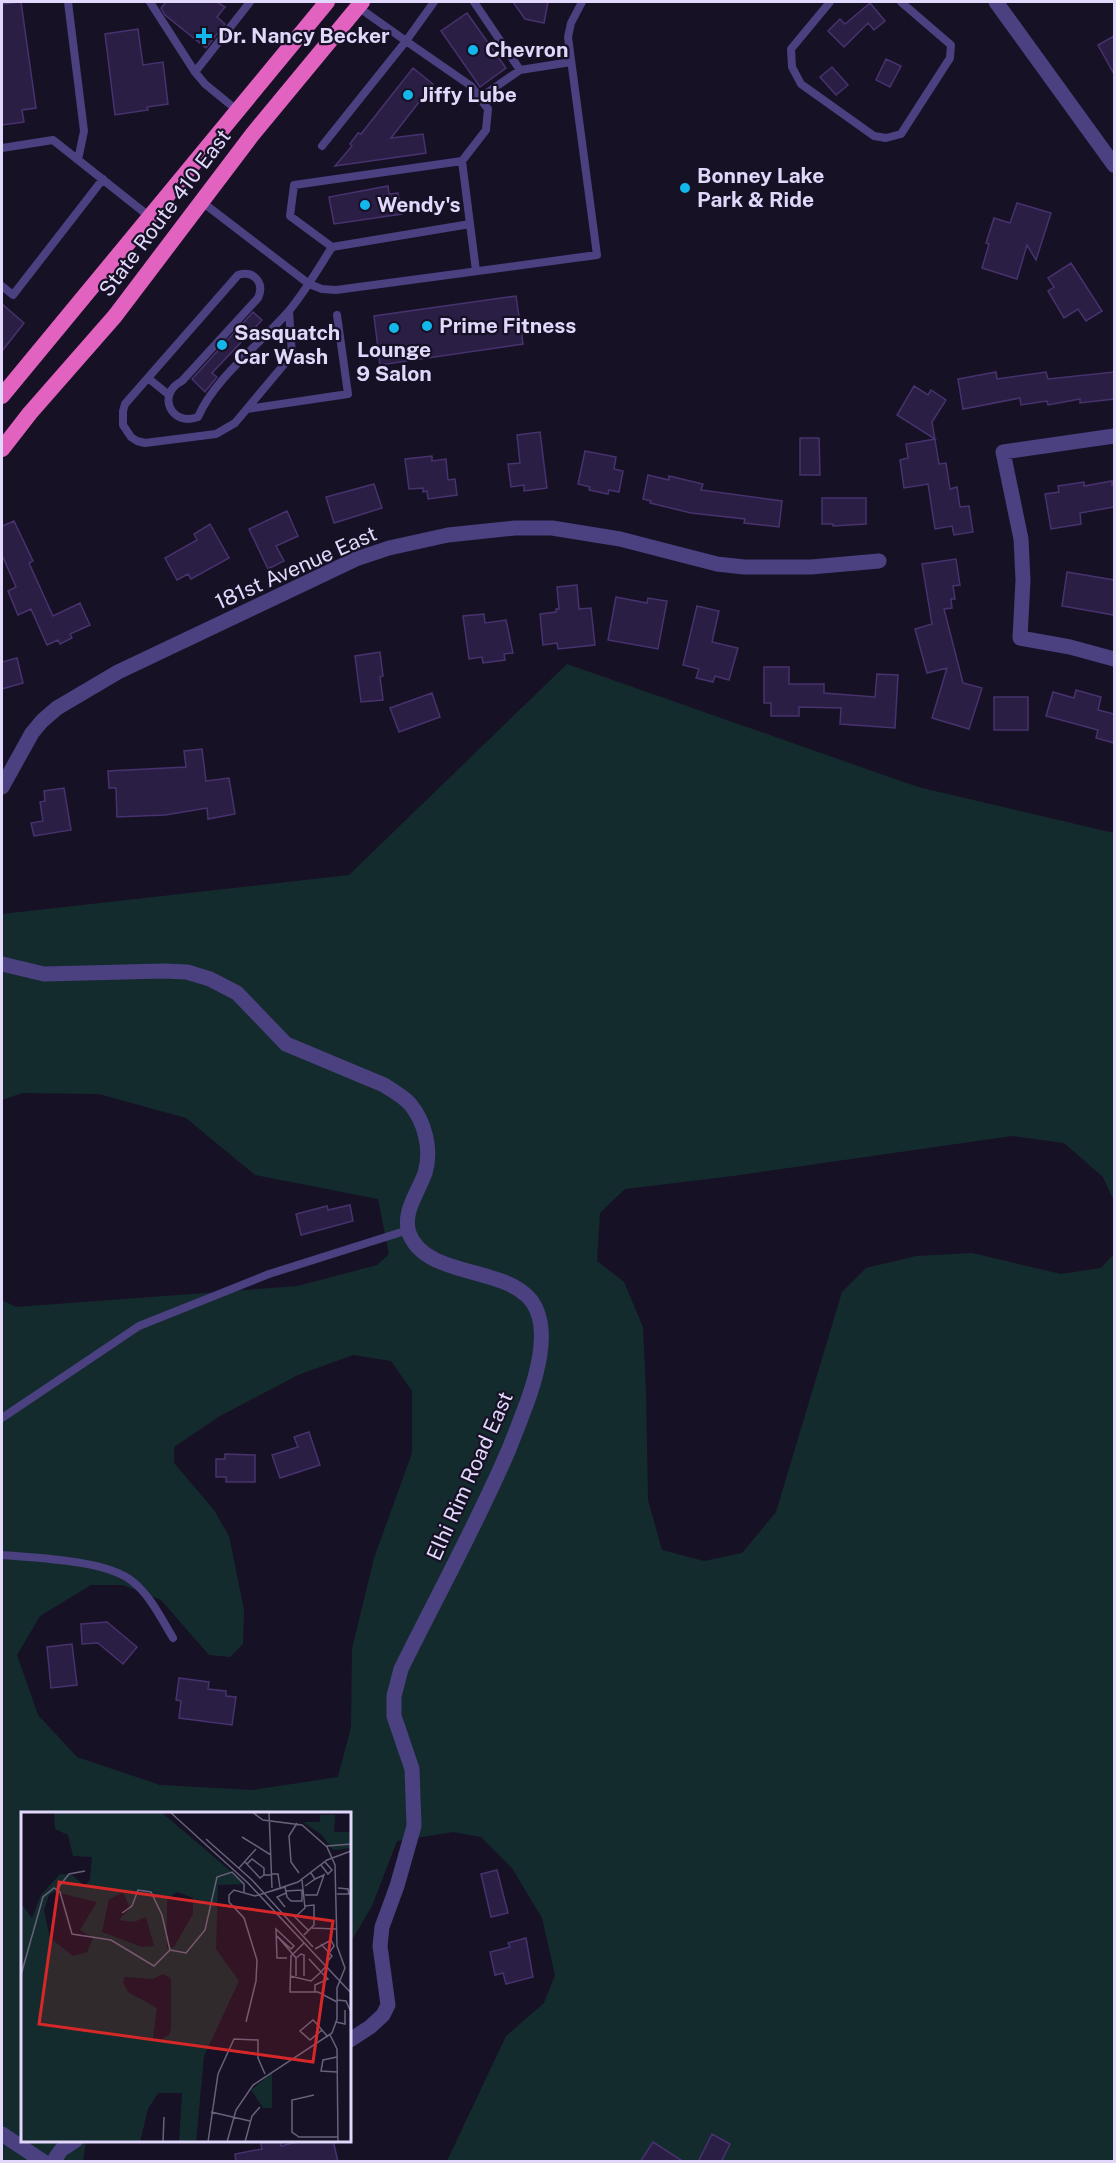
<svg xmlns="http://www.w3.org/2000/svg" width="1116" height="2163" viewBox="0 0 1116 2163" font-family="'Public Sans',sans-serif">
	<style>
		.green { fill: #142b2e; fill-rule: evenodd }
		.building { fill: #2b1e44; stroke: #47326e; stroke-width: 1.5 }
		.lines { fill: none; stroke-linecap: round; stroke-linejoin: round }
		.service { stroke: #4b4080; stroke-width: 8 }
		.minor { stroke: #4b4080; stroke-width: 15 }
		.tertiary { stroke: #4b4080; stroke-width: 15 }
		.trunk { stroke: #e262c0; stroke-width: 16 }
		.poi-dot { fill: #13b7ec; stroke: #171125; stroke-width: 2 }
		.labels { text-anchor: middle; stroke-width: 4.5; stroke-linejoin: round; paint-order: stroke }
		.poi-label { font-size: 21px; font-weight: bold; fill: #e1d8fc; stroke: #171125; text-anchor: start }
		.street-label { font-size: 21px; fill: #e1d8fc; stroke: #171125 }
		.inset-road { fill: none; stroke: #68617b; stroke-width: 1.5 }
		.view { fill: #d62828; fill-opacity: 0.15; stroke: #d62828; stroke-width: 3 }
		.inset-edge { fill: none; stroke: #e1d8fc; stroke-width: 3 }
	</style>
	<rect width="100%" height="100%" fill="#171125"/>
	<path class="green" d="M567,664l351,123 196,46v368l-11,-24 -39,-34 -52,-7 -279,40 -108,13 -25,24 -3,48 27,21 19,45 3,65 2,108 14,50 42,11 38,-8 34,-41 66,-220 24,-24 50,-12 56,-3 89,21 40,-6 13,-14v907h-667l59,-125 38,-33 11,-28 -13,-57 -30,-50 -31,-31 -28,-5 -56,9 -25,65 -22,37v-129h-328v326l64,1 -3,20h-81v-861l14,7 282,-21 79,-21 12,-11 -11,-55 -123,-24 -69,-57 -87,-24 -77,-1 -20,7v-186l347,-39zM353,1355l38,6 21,30v62l-38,105 -22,91 -1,78 -13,50 -85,13 -93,-5 -83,-28 -39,-42 -21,-60 23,-39 51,-31h32l38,15 48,55 21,2 13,-13 1,-34 -15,-74 -15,-26 -40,-47v-16l46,-31 78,-41z"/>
	<path class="building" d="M21,2l15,106 -14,2 2,12 -22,3v-121z
		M166,2h51l8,5 -8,10 8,7 -19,24 -41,-33 -4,-7z
		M513,2h35l-4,21 -19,-4z
		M870,3l15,18 -11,9 -6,-7 -24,24 -16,-16 12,-12 5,5z
		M467,13l39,55 -26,19 -39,-56z
		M138,29l5,36 20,-3 5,42 -21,3 1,3 -33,5 -10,-81z
		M1114,36v38l-16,-29z
		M886,59l15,7 -11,21 -14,-7z
		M832,67l16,18 -12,10 -16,-18z
		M413,68l20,16 -42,54 32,-4 3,19 -91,13 17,-20 -2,-2 8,-11 3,1z
		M388,186l1,8 9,-1 4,21 -68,10 -5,-27z
		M1017,203l34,10 -15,47 -9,-15 -10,34 -35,-11 7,-24 -3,-1 8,-25 16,5z
		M1071,263l31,48 -16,10 -8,-12 -14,9 -16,-27 6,-4 -6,-9z
		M516,296l7,48 -143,21 -6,-49z
		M2,304l22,19 -22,28z
		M253,312l9,8 -50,53 5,4 -12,15 -13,-13z
		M996,372l1,7 49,-7 2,7 66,-7v27l-34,4v-4l-32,6 -1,-4 -26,4 -1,-7 -57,11 -5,-30z
		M914,386l14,9 3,-5 15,10 -14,22 7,42 7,-1 4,26 7,-2 3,20 9,-1 4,26 -19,3 -2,-9 -17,3 -7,-45 -24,4 -4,-28 8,-2 -2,-14 29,-5 -38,-24z
		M540,432l7,56 -23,3v-6l-13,2 -3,-23 12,-1 -3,-28z
		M800,438h19l1,37h-20z
		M585,451l31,6 -2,12 9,2 -4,21 -10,-2 -1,4 -19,-4 1,-3 -12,-3z
		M432,456v5l14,-2 2,21 7,-1 2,16 -29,4 -1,-8 -4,1v-4l-14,1 -4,-30z
		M648,475l21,5v-4l34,8 -2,6 81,11 -3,26 -35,-4 1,-4 -54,-6 -41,-10 1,-2 -8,-2z
		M1112,481v4l2,-1v23l-34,6 1,11 -30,5 -6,-35 14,-2 -1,-6 26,-4v4z
		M374,484l8,24 -48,15 -8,-26z
		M822,498h44v26l-33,2v-2h-11z
		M287,511l11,25 -22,10 8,15 -16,8 -19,-40z
		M14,521l19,40 -4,2 24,53 27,-13 10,22 -20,9 2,4 -12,6 -2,-4 -11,5 -16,-36 -13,6 -10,-24 8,-4 -14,-32v-29z
		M210,524l19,34 -38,21 -3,-5 -11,6 -12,-22 32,-18 -3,-6z
		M956,559l4,26 -7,1 2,13h-4l1,9 -8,1 19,74 19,5 -13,41 -37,-11 15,-50 -20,5 -12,-44 17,-5 -10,-60z
		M1067,572l47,8v35l-52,-9z
		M577,585l2,24 12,-1 4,37 -37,4 -1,-6 -14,2 -3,-31 16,-2v-3h3l-2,-22z
		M616,597l31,6 1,-5 19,3 -9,48 -50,-9z
		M697,606l22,5 -7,31 26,6 -9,32 -14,-4 -2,6 -17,-4 3,-9 -16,-4z
		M484,614l1,9 21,-3 7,33 -9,1 1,6 -22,3 -1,-6 -13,2 -6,-43z
		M380,652l3,24 -3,1 3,23 -22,2 -6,-46z
		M17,658l6,25 -21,6v-27z
		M764,667h25v17h35v9l51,4 2,-23 21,1 -3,53 -55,-4 1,-16 -42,-1v9h-28v-13h-7z
		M1076,690l25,7 -3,13 16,4v29l-18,-5 2,-8 -52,-14 7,-24 21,6z
		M432,693l8,24 -41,15 -9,-24z
		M994,697h34v33h-34z
		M202,749l4,32 23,-3 6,36 -27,5 -1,-11 -42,7 -48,2 -1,-29h-7l-1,-17 78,-4 -2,-16z
		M64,788l7,42 -37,6 -3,-13 12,-2 -3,-19 5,-1 -1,-10z
		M350,1205l3,16 -52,14 -5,-21 31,-8 1,4z
		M309,1432l11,33 -40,13 -8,-23 26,-8 -4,-10z
		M225,1454l30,1v27h-29v-5h-10v-18h9z
		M107,1622l30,25 -14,17 -25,-21 -16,1 -1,-20z
		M72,1644l5,41 -26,3 -4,-41z
		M179,1678l30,4 -1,7 18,2v5l10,1 -4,28 -53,-7 2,-17 -5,-1z
		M497,1870l11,43 -17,4 -10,-43z
		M526,1938l7,39 -27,7 -3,-11 -8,2 -5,-23 20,-5 -2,-4z
		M712,2134l18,10 -9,18h-23z
		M260,2140h20l1,6 24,-6h28l5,22h-102l-1,-8 27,-5z
		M653,2142l31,20h-44z"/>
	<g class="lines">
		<path class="service" d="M68,2l16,129 -6,29
			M150,2l45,70 10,12 33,27
			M434,2l-28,39 65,45 17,23 -2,21 -24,31 -168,24 -4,31 42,31 138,-23
			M474,2l46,68 51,-8
			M830,2l-39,47 1,18 9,17 73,52 12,2 15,-4 49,-76 1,-13 -50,-43
			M195,72l55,-70
			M481,97l39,-27
			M322,146l84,-105 -48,-34
			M2,148l51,-8 97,77
			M462,161l14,110
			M202,202l107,82 13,5 14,1 261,-35 -29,-218 3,-14 11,-21
			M2,286l11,9 90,-116
			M289,311l3,44 -57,68 -19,11 -71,9 -8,-2 -6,-4 -8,-12v-14l2,-7 113,-129c16,-5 27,8 20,23l-76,83c-26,13 -11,46 16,36 16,-38 62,-73 90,-105 17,-20 30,-43 44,-65
			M148,378l21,17
			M247,409l101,-15 -11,-79
			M2,1418l137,-92 130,-52 139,-44
			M2,1555c34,3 104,5 130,26 18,14 29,37 41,57"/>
		<path class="minor" d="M1114,436l-111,16 18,87 2,41 -3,58 50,9 44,12
			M2,787l30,-54 10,-12 15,-13 61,-36 238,-113 33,-11 59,-13 67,-7h37l68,11 97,25 27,3h67l68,-6
			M2,964l42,10 120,-3 23,1 23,7 27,14 49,51 98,41c9,6 19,11 26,19 15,18 22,46 15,69 -6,18 -23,39 -16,60 15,42 86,34 117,62 16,14 17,39 14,59 -5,33 -19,64 -31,95 -32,75 -72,147 -108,220l-7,27v20l18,53 2,57 -17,60 -15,41 -2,19 8,59 -5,10 -13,12 -20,13
			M2,2134l42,28
			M53,2162l8,-12 15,-10"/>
		<path class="tertiary" d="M996,2l118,163"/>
		<path class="trunk" d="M2,396l325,-394
			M2,449l28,-36 85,-97 137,-181 110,-133"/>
	</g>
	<g class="poi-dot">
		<path d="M201 27h6v6h6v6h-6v6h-6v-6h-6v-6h6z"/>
		<circle cx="473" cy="50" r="6"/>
		<circle cx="408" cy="95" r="6"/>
		<circle cx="685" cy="188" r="6"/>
		<circle cx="365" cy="205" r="6"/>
		<circle cx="427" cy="326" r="6"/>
		<circle cx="394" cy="328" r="6"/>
		<circle cx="222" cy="345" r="6"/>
	</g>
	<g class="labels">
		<g class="poi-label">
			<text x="218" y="43">Dr. Nancy Becker</text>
			<text x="485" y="57">Chevron</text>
			<text x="420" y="102">Jiffy Lube</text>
			<text x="697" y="183">Bonney Lake<tspan x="697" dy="24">Park &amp; Ride</tspan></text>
			<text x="377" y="212">Wendy's</text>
			<text x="439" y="333">Prime Fitness</text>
			<text x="234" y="340">Sasquatch<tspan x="234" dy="24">Car Wash</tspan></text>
			<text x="394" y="357" text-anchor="middle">Lounge<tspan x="394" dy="24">9 Salon</tspan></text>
		</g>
		<g class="street-label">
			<text transform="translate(165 213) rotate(-53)" y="7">State Route 410 East</text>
			<text transform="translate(296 568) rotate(-24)" y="7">181st Avenue East</text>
			<text transform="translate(470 1476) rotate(-66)" y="7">Elhi Rim Road East</text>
		</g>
	</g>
	<g transform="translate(21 1812)">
		<rect width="330" height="330" fill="#171125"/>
		<path d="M33,0h107l85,72 -28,1 -2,64 23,32 -35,75 -8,86h-17l3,-49h-24l-10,16 -8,33h-119v-239l11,15 9,-23 19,-21 12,1 13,11 5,-6 2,-23 -19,-1 -5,-21 -13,-6zM34,80l42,10 -17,28 13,8 -6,14 -14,4 -23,-18 -6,-28 5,-15zM156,80l16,6v16l-19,33 -7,1v-49zM102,81l7,15 -11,12 15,2 12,-5 8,29 -12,1 -40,-15 7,-33zM142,162l8,5v50l-2,6 -11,6 -5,-3 4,-30 -29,-16 -5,-10 2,-5 28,2zM299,3h15l-1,17h17v16l-18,2 -11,-15 -19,-13h17zM251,261v35h-9l-12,-18z" fill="#142b2e" fill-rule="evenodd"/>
		<path class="inset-road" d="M149,0l78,71 103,110M248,0l3,76M276,11l-8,13 2,26 8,11M221,25l29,18M185,27l46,41 61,67M306,34l24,-2M224,50l15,16 4,-3M226,52l5,-5 12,9v7h7M300,53l7,9 4,-4 -7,-8M218,56l17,-19M251,62h6l2,13M281,68l3,28 -10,9 14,14M284,74l10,-7 -4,-6M264,75l2,10 4,4h11v-11l-16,1M36,77l12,-15 16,-3M244,81l33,-11 29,-22 24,-9M316,82h12l-1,-5 -10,-1M284,83h12l7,-20 -9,4M264,95l-8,-10 9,-4M101,101l10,-7 6,-16 13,2 11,23 8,35M291,116l24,1M283,123l10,-10v-20l-9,1M283,131l-13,13 -1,36h28l19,10M300,132l11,12 -5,6M294,137l16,-9 3,6 -5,7M149,138l16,3 19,-23 12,-53 15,-5 12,12v8M266,146h-10l-1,-29 18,17 -3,3 -14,-13 19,22M288,147l12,13 5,-6M0,163l22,-78 11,-9 6,4 12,42 39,6 43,26 16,-16M269,164l21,5 10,-9 7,7 -13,6v7M275,164v-18l5,-4 3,1v21M316,188l9,1 5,11M225,210l10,-41 1,-21 -13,-42 -15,-16v-7l5,-5 21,6 30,-9M315,210l9,2v-14M301,218l-12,10 -10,-9 13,-11 3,3 12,14M309,223l7,14 1,93M316,245l-14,3 -2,11 16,1M293,283l-22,5v32l7,5h39M190,300l39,9M142,330l1,-25M187,330l10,-68 16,-35 24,1v18l7,16M206,330l9,-32 17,-25 79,-52 5,-14v-31l8,-20 -8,-22 -2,-81 -8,-18 -25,-22 -39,-5 -11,-8M224,330l7,-26 8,-9"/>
		<path class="view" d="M38,70l274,39 -20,141 -274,-38z"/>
		<rect width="330" height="330" class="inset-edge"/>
	</g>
	<rect width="1116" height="2163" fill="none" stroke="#e1d8fc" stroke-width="6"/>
</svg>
